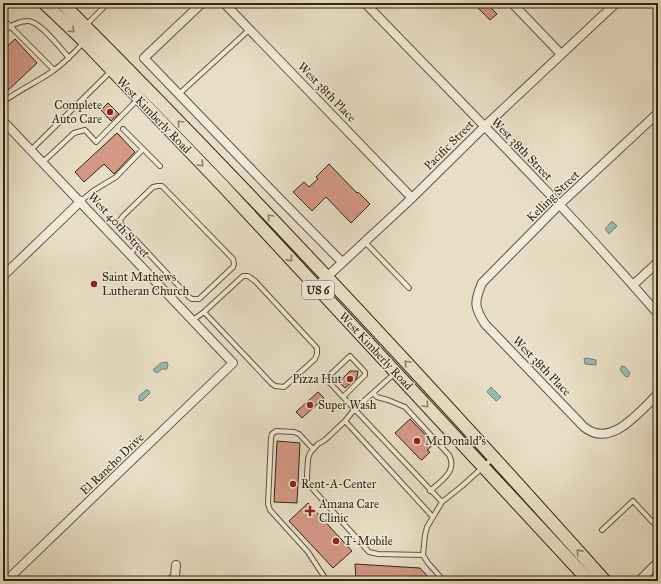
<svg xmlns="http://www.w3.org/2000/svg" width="661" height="584" viewBox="0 0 661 584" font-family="'IM FELL Great Primer',serif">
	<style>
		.water { fill: #97bcb3; stroke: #6f8074 }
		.building { fill: #d49886; stroke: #322615 }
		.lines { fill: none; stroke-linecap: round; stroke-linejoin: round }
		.lane-casing { stroke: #605441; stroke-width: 6 }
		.street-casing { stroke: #605441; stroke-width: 10 }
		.primary-casing { stroke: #322615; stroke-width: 14 }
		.lane { stroke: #f0ead9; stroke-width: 4 }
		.street { stroke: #f0ead9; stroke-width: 8 }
		.primary { stroke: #e8dec5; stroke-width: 12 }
		.oneway { stroke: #8d826d }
		.poi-dot { fill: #8f2418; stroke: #f0ead9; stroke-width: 1.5 }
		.labels { text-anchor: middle; stroke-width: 3; stroke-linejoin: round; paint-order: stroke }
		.shield { fill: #f0ead9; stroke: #6b6150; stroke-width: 1 }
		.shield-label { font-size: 11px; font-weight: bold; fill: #322615 }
		.street-label { font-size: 12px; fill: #322615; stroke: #f0ead9 }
		.poi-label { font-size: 12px; fill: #322615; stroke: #f0ead9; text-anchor: start }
	</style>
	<rect width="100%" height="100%" fill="#e8dec5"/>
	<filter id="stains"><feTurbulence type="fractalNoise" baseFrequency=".005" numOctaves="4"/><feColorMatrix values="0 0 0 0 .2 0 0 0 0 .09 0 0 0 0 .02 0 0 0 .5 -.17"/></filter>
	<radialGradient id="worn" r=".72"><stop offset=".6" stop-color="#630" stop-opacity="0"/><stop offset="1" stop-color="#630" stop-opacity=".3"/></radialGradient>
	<path class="water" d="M612,221l5,5 -8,8 -4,-5z
		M586,358l10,2v5l-11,-1 -1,-5z
		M167,362l1,3 -1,4h-5l-5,4 -4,-3 8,-7z
		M622,366l3,1 5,6 -2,4 -3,-1 -5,-6z
		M491,387l10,10 -5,4 -9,-9z
		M146,390h2l2,3 -7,7 -3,1 -1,-1v-4z"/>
	<path class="building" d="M473,3h13l11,11 -7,6z
		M15,39l22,24 -34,32v-45z
		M108,103l11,11 -8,7 -10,-11z
		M117,133l18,19 -21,22 -10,-10 -20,18 -9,-10z
		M329,164l28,29 1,-1 12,12 -19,19 -25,-26 -14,14 -19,-19 11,-10 5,5 9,-8 -2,-2z
		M350,371h8l-1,7 -12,10 -6,-6z
		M318,392l6,6 -22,20 -6,-6z
		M410,419l24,25 -7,6 3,2 -8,8 -3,-2 -24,-25z
		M277,441l23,2 -3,60 -23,-1z
		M308,503l44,48 -19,17 -44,-47z
		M355,564l65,4 12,13h-76z"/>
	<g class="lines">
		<defs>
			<path id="lane" d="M3,19l51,51
				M86,25l19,-19 -3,-3
				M3,32c6,-6 16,-11 25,-11 12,0 33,28 41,37
				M179,94l71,-65
				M3,102c16,-12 34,-20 50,-31 11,-8 21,-18 30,-28
				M123,129l37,37
				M31,150l79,-78
				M43,162l31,-29 11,-3 11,12 41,-42
				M158,186h4l71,73 1,5 -1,3 -34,32h-7l-3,-2 -68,-73 -1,-4 3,-4 30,-29z
				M81,201l12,-10 23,-14 27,-28
				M365,242l44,46
				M130,254l9,-10
				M243,276h5l7,5 62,67v6l-2,5 -31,28 -9,-1 -4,-3 -67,-71z
				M193,320l11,-8
				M395,373l-41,37 -9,11 -20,19 -7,4 -8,9 -2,6 -1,17v5l4,6 58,65 9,2 45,1 5,8 16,18
				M373,393l4,4 11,3 17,7 44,48c9,16 -8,26 -19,36
				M343,397l22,-22v-3l-15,-16 -20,19 -2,6 114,121
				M345,421l87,95
				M313,449l-14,-15 -5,-2 -18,-1 -4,3 -1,4 -3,66 2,6 38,42 19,29
				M602,530l31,-29 25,27
				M423,555l2,-20 2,-8 15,-25 20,-16 30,-27"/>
			<path id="street" d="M202,3l-58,55 132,137 66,67
				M224,3l188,195
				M365,3c99,103 200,203 293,311
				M512,3l49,51
				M658,113l-99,92 -77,78c-8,19 -8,24 3,41l99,103c27,22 55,-15 74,-33
				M3,121l230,242 -227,218
				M3,276l78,-75
				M633,285l25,-23
				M316,287l96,-89 72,-71 132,-124
				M170,581l5,-5 1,-11
				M639,581l19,-19"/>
			<path id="primary" d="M44,3l41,39 138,144 366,395
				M62,3c187,187 367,381 543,578"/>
		</defs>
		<use href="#lane" class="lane-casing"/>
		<use href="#street" class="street-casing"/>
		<use href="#primary" class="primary-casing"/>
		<use href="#lane" class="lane"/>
		<use href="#street" class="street"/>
		<use href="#primary" class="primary"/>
	</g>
	<defs><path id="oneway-chevron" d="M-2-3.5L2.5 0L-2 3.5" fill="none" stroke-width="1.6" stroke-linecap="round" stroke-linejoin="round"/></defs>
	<g class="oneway">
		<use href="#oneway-chevron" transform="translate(72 30) rotate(44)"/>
		<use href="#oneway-chevron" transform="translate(180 123) rotate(-134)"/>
		<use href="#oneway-chevron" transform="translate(201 164) rotate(46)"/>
		<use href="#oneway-chevron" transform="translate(270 217) rotate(-133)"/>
		<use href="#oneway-chevron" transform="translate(290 259) rotate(48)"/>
		<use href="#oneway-chevron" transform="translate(407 363) rotate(-133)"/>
		<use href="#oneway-chevron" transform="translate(426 405) rotate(47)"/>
		<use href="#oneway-chevron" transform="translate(579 552) rotate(-132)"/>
	</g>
	<g class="poi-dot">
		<circle cx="110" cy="112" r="4"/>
		<circle cx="94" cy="284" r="4"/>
		<circle cx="350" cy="379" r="4"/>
		<circle cx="310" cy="405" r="4"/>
		<circle cx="417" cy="441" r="4"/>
		<circle cx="293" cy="484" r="4"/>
		<path d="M308 505h4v4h4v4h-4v4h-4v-4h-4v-4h4z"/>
		<circle cx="336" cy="541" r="4"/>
	</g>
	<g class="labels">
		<rect class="shield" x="302" y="281" width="32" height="18" rx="3"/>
		<g class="shield-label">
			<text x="318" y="294">US 6</text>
		</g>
		<g class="street-label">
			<text transform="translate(327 92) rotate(46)" y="4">West 38th Place</text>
			<text transform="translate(154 115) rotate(46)" y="4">West Kimberly Road</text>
			<text transform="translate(449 145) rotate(-45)" y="4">Pacific Street</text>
			<text transform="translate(522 149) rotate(46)" y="4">West 38th Street</text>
			<text transform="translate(553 196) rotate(-44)" y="4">Kelling Street</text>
			<text transform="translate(119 225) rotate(47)" y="4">West 40th Street</text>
			<text transform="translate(376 351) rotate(47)" y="4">West Kimberly Road</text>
			<text transform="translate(542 366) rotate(46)" y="4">West 38th Place</text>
			<text transform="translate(112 464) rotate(-44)" y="4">El Rancho Drive</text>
		</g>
		<g class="poi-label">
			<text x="102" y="109" text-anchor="end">Complete<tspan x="102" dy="14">Auto Care</tspan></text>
			<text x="102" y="281">Saint Mathews<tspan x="102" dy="14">Lutheran Church</tspan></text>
			<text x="342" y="383" text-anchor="end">Pizza Hut</text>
			<text x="318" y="409">Super Wash</text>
			<text x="425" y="445">McDonald's</text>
			<text x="301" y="488">Rent-A-Center</text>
			<text x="319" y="508">Amana Care<tspan x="319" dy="14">Clinic</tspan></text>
			<text x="344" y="545">T-Mobile</text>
		</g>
	</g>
	<rect width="661" height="584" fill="none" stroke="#e8dec5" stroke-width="16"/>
	<rect x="4" y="4" width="653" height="576" fill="none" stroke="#322615" stroke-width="2"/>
	<rect x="8" y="8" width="645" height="568" fill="none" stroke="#322615"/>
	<rect width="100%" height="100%" filter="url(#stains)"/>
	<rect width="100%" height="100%" fill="url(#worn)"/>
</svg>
